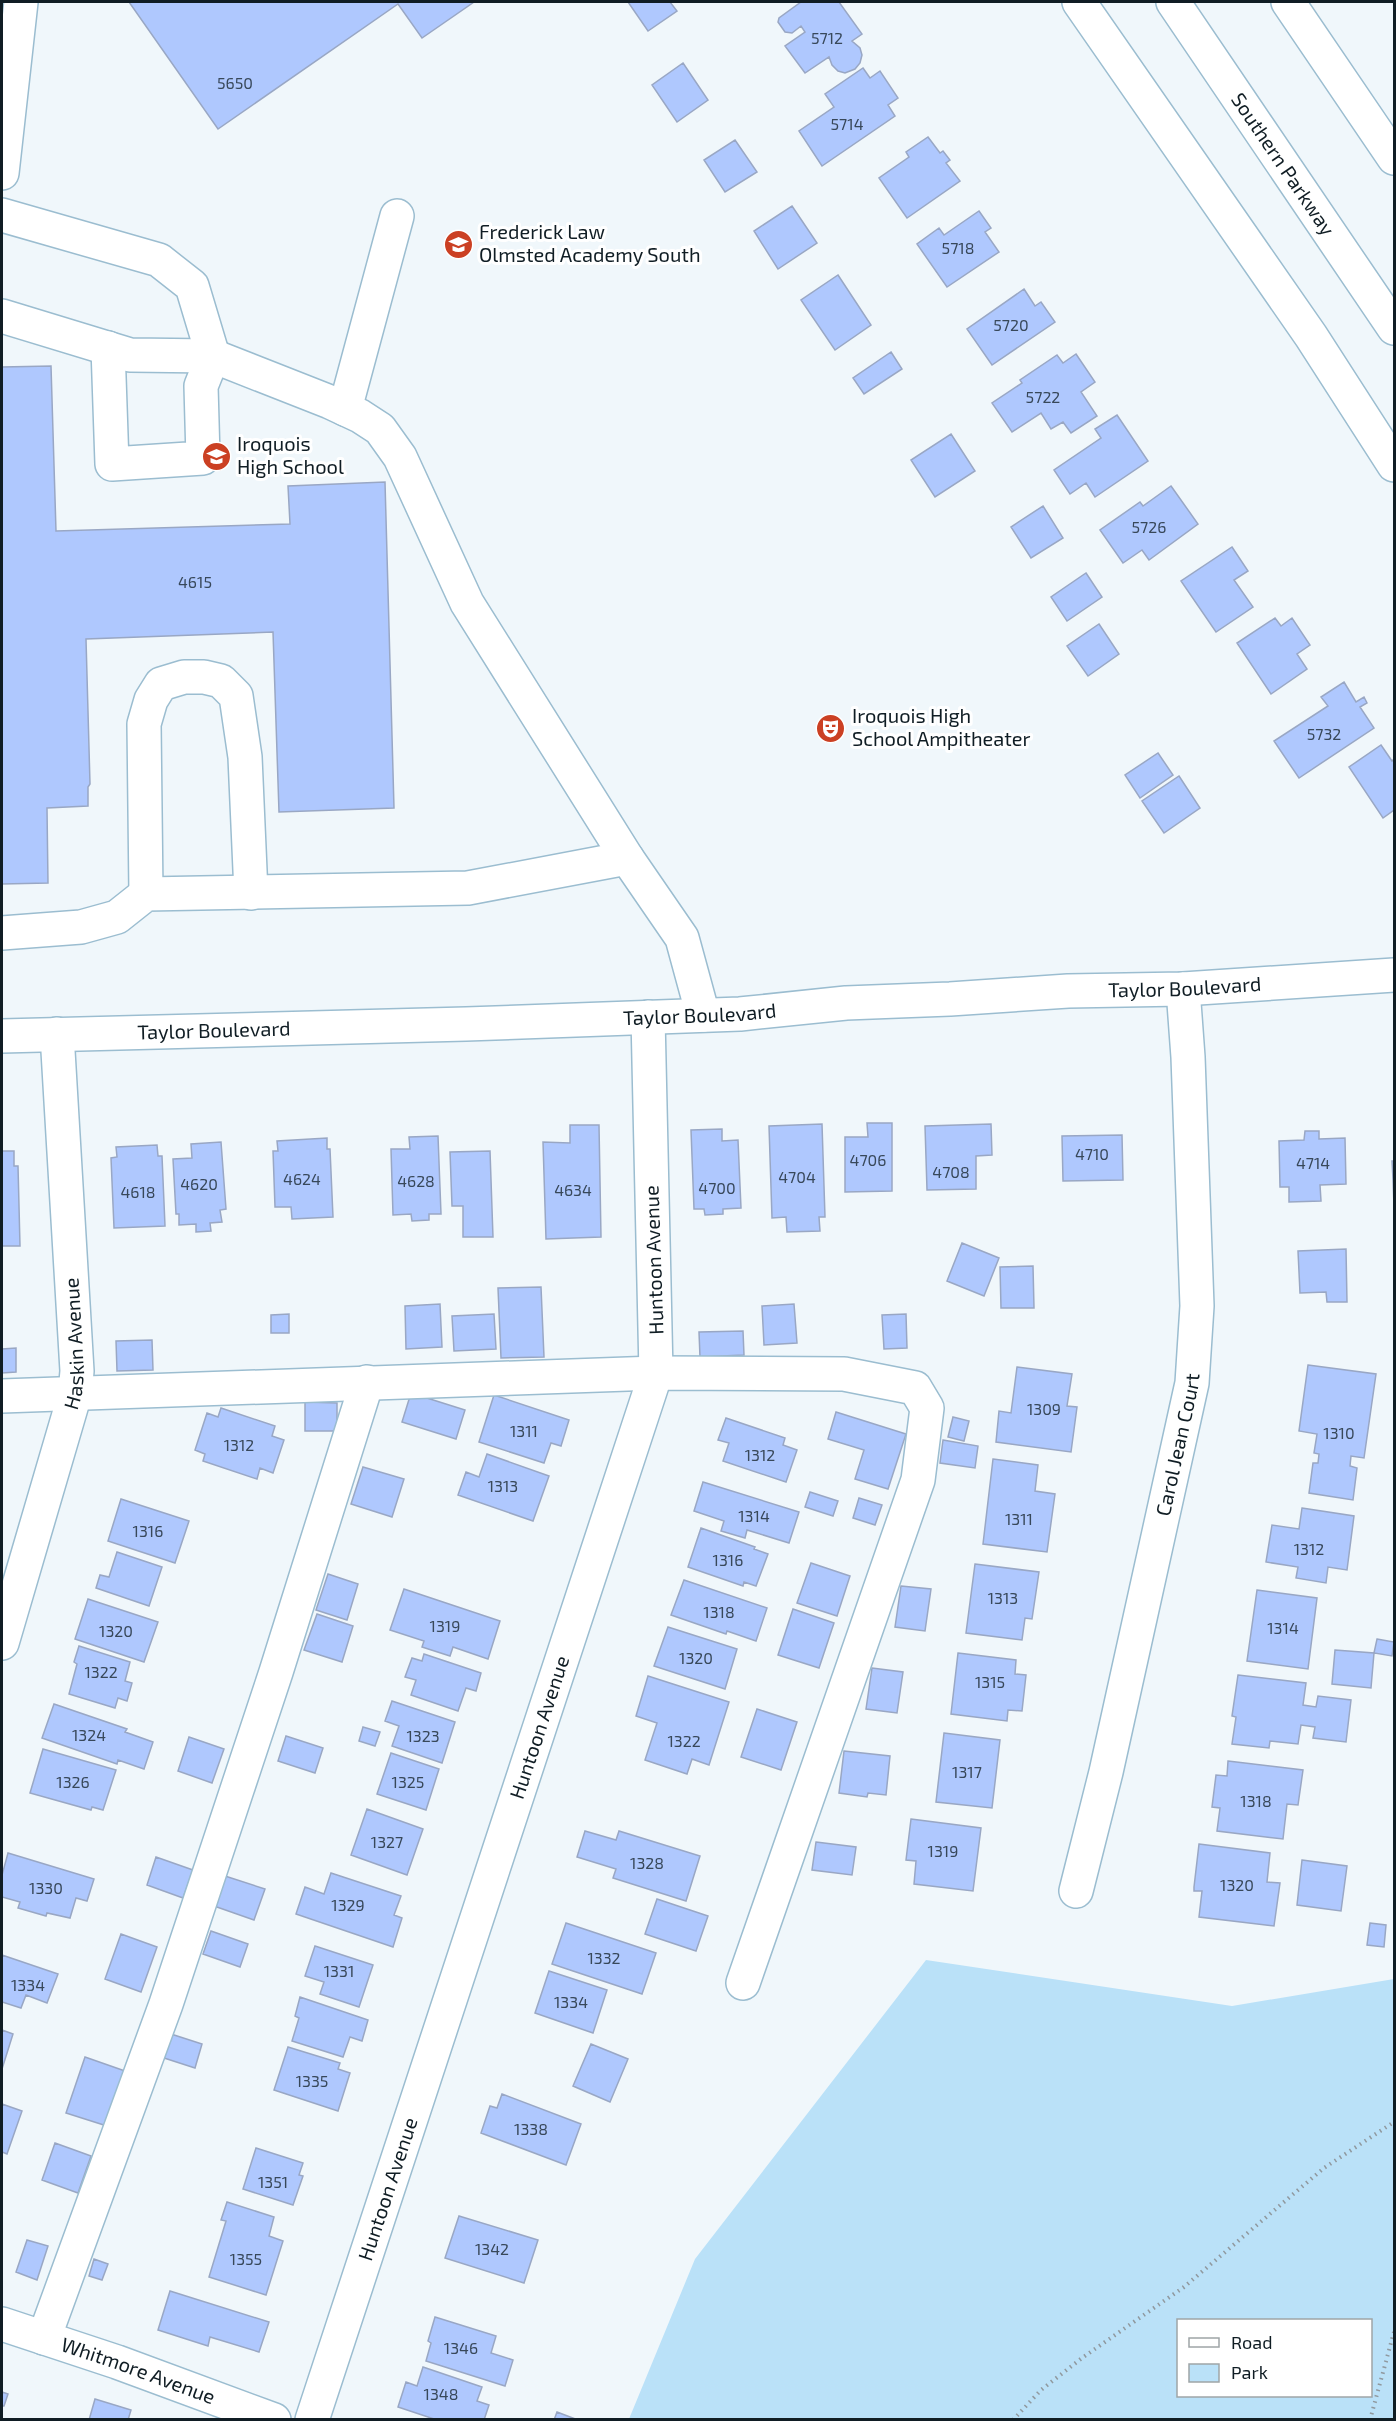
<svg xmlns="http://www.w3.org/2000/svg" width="1396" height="2421" viewBox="0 0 1396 2421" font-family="'Exo 2',sans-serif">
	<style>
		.green { fill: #bae1f8; fill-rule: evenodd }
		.building { fill: #afc8fe; stroke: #99a7c4; stroke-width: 1.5 }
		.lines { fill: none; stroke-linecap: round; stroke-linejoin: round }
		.minor-casing { stroke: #9bbdd0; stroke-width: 36 }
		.major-casing { stroke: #9bbdd0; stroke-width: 36 }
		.path { stroke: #90999f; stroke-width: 4; stroke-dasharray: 1.5 4.5; stroke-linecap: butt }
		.minor { stroke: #fff; stroke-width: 33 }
		.major { stroke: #fff; stroke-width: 33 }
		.labels { text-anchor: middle; stroke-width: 6; stroke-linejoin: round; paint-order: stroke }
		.number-label { font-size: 16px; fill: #38485a }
		.street-label { font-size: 20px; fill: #101d24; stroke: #fff }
		.poi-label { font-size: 20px; fill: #101d24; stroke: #fff; text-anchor: start }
	</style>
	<rect width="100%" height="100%" fill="#f0f7fb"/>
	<path class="green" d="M926,1960l306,46 162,-27v440h-765l66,-160zM1178,2320h192v76h-192z"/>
	<path class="building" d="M129,2h345l-52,36 -24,-34 -180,125z
		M628,2h42l7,9 -29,20z
		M801,2h38l23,32 -10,7 8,7 2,7 -2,8 -5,6 -10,4 -7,-2 -6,-6 -3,-8 -24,16 -20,-27 20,-14 -4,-6 -9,7 -7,-1 -7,-10 1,-4z
		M683,63l25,37 -31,22 -25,-37z
		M863,68l7,10 10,-7 18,27 -10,7 7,11 -73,50 -23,-35 35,-24 -9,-13z
		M928,137l12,16 3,-2 7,9 -4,3 14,18 -53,37 -28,-40 30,-21 -3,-5z
		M735,140l22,32 -32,20 -21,-32z
		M792,206l25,37 -39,26 -24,-38z
		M979,211l12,17 -6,4 14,20 -52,35 -30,-43 22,-16 5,7z
		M838,275l33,50 -36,25 -34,-50z
		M1024,289l11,17 6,-4 14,20 -63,43 -25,-36z
		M891,352l11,17 -38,25 -11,-16z
		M1076,354l19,28 -14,10 16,24 -26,17 -8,-11 -12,7 -10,-16 -29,19 -20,-29 30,-20 -2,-3 37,-25 6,8z
		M51,366l5,165 234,-7 -2,-38 97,-4 9,326 -115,4 -6,-180 -187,7 4,145 -2,3v19l-41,2 1,75 -46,1v-517z
		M1117,415l31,46 -53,36 -9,-14 -16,11 -16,-24 47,-32 -6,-9z
		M951,434l24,37 -40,26 -24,-37z
		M1171,486l27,38 -49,36 -7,-10 -19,13 -23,-33 40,-28 3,4z
		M1043,506l20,32 -32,20 -20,-31z
		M1232,547l16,24 -14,9 19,27 -37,25 -35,-51z
		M1086,573l16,24 -35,24 -16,-24z
		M1275,618l6,8 11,-8 18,27 -13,9 10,15 -36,25 -34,-51z
		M1099,624l20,30 -31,22 -21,-30z
		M1344,682l12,20 8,-5 3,6 -7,4 14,21 -75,50 -25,-37 54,-35 -7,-9z
		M1381,745l11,16 2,-2v51l-11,8 -34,-51z
		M1158,753l15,22 -33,23 -15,-23z
		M1179,776l21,32 -36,25 -22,-32z
		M867,1123h25v68l-47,1v-55h23z
		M822,1124l3,93h-6l1,14 -33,1 -1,-15 -14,1 -3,-92z
		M991,1124l1,31 -16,1v33l-49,1 -2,-64z
		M570,1125h29l2,112 -55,2 -3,-97 27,1z
		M722,1129v12l16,-1 3,68 -18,1v5l-18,1 -1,-6h-10l-3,-79z
		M1305,1131h14v8l26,-1 1,46 -26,1 1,16 -32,1v-15h-9l-1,-46 25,-1z
		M1122,1135l1,45 -60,1 -1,-45z
		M438,1136l3,78h-12v6l-17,1 -1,-7 -18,1 -2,-66h19l-1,-12z
		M327,1138v11h3l3,68 -41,2 -1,-12h-16l-2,-56h5l-1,-10z
		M221,1142l5,67 -6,1 2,12 -12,1 1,8 -15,1v-8l-17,1v-11h-3l-3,-55 19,-1 -1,-14z
		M157,1145l1,11h4l3,70 -51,2 -3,-70 6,-1 -1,-10z
		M2,1151h12v15h4l2,80h-18z
		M490,1151l3,86h-30v-31h-11l-2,-54z
		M1392,1161h2v45l-1,-27z
		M962,1243l37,15 -15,38 -37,-15z
		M1346,1249l1,53h-20l-1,-10 -26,1 -2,-42z
		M1033,1266l1,42h-33l-1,-41z
		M541,1287l3,70 -43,1 -3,-70z
		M440,1304l2,43 -36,2 -1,-43z
		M794,1304l3,39 -33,2 -2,-39z
		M289,1314v19h-18v-18z
		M494,1314l2,35 -42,2 -2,-35z
		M906,1314l1,34 -23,1 -2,-34z
		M743,1331l1,24 -44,2 -1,-25z
		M152,1340l1,30 -36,1 -1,-30z
		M16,1348v24l-14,1v-24z
		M1308,1365l68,9 -12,84 -13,-2 -1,10 7,2 -4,32 -44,-7 4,-30h5l1,-9 -5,-1 3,-19 -18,-3z
		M1017,1367l55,7 -5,32 10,1 -6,45 -75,-10 3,-31 12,2z
		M411,1393l54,17 -9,29 -54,-17z
		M494,1395l75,25 -8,26 -10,-3 -7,20 -65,-21z
		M305,1402l32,1v28h-32z
		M221,1408l54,18 -3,10 12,4 -11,33 -13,-5 -3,11 -54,-18 2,-7 -10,-4 12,-37 11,4z
		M836,1412l70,22 -18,55 -33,-10 9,-29 -36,-11z
		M953,1417l16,4 -5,20 -16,-4z
		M726,1418l59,20 -2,7 14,5 -11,32 -63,-21 6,-18 -11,-3z
		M943,1440l35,6 -3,22 -35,-5z
		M487,1454l62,22 -16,45 -75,-26 8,-23 13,5z
		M993,1459l45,6 -3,26 20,3 -8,58 -64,-8z
		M363,1467l41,12 -12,38 -41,-13z
		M703,1482l96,30 -10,31 -42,-13 -2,8 -24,-7 3,-10 -30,-10z
		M810,1492l28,9 -5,15 -28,-9z
		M859,1498l23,7 -7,20 -22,-7z
		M121,1499l68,22 -14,42 -67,-22z
		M1302,1508l52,8 -7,54 -19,-3 -2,16 -30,-5 2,-11 -32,-5 6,-37 27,4z
		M701,1528l54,19 -1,2 14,5 -12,32 -12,-4 -1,4 -55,-19z
		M117,1552l45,15 -13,39 -53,-18 4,-13 9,2z
		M811,1563l39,13 -13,40 -40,-13z
		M975,1564l64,8 -7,47 -7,-1 -3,22 -56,-7z
		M328,1574l30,10 -11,36 -31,-10z
		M684,1580l83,28 -11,33 -29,-10 -1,3 -55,-19z
		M901,1586l30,3 -6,42 -30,-4z
		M404,1589l96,32 -12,38 -35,-12 -3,9 -28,-9 2,-6 -34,-11z
		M1257,1590l60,8 -9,71 -61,-8z
		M88,1599l70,23 -14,40 -69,-23z
		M793,1609l41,14 -15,45 -41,-13z
		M317,1614l36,12 -11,36 -38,-12z
		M668,1627l69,22 -12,40 -71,-23z
		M1377,1639l17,3 -2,14 -18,-3z
		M79,1646l51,16 -5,19 7,2 -5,18 -9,-3 -3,10 -46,-14 8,-30 -3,-2z
		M1335,1650l39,3 -3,35 -39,-4z
		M958,1653l58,7 -1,14 11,1 -4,36 -14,-1 -1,11 -56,-7z
		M424,1654l57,19 -5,18 -10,-3 -8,23 -47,-16 5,-15 -11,-3 7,-19 10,3z
		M872,1668l31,4 -6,41 -31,-4z
		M1238,1675l68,8 -3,22 13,2 2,-11 33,4 -5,42 -33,-4 2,-11 -14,-2 -3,19 -28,-3 -1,7 -37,-4 4,-27 -4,-1z
		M648,1676l81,26 -20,63 -17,-6 -5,15 -42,-14 12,-37 -21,-7z
		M392,1701l63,21 -13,41 -50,-17 7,-20 -14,-5z
		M54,1704l73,25 -2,3 28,10 -9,27 -26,-9 -1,4 -75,-26z
		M757,1709l40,13 -16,48 -40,-13z
		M363,1727l17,5 -5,14 -16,-5z
		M944,1733l56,7 -8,68 -56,-6z
		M286,1736l37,12 -8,25 -37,-12z
		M189,1737l35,12 -12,34 -34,-12z
		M43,1749l73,21 -13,40 -11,-3 -1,3 -61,-17z
		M844,1751l46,5 -4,39 -18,-2 -1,4 -28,-4z
		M391,1753l48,16 -13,41 -49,-16z
		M1228,1761l75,9 -5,35 -11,-1 -4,35 -66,-8 3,-23 -8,-1 4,-32 11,1z
		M367,1809l56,20 -16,46 -56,-20z
		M911,1819l70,9 -8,63 -59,-7 2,-23 -10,-1z
		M585,1831l31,9 3,-9 81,25 -14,45 -73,-23 3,-9 -39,-12z
		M816,1842l40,5 -4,28 -40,-5z
		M1199,1844l71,9 -3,29 13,1 -6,43 -75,-9 3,-26h-8v-4z
		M8,1853l86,26 -7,22 -11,-3 -6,20 -23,-5 -1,3 -28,-8 2,-6 -18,-5v-22z
		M156,1857l37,13 -10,28 -36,-13z
		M1302,1860l45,6 -6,45 -44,-6z
		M331,1873l70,23 -7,19 8,3 -9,29 -97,-33 9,-27 19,7z
		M225,1876l40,13 -11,31 -40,-14z
		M657,1899l51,17 -12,35 -51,-17z
		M566,1923l90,30 -14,41 -90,-30z
		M1370,1923l16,2 -2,22 -17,-2z
		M211,1931l37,13 -8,23 -37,-13z
		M121,1934l36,13 -16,45 -36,-13z
		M315,1946l58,19 -14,42 -39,-13 4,-12 -19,-6z
		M2,1955l56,19 -11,29 -21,-8 -5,13 -19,-6z
		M549,1971l58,19 -14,43 -58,-20z
		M300,1997l68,23 -6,21 -12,-4 -7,20 -51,-16 7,-23 -4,-2z
		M2,2030l11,4 -11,35z
		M171,2034l31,10 -7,24 -31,-10z
		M591,2044l37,15 -18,43 -37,-16z
		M288,2047l52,16 -2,6 12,4 -12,38 -64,-21z
		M85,2057l40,14 -18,55 -41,-13z
		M502,2094l79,30 -15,41 -85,-32 9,-27 7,2z
		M2,2104l20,7 -15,43 -5,-2z
		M55,2143l36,13 -13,37 -36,-13z
		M256,2148l47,15 -4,12 4,1 -10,29 -50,-16z
		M227,2202l47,15 -5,19 14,5 -17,54 -57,-18 17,-56 -5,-1z
		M459,2216l79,24 -14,43 -79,-25z
		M27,2240l21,6 -11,34 -21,-8z
		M94,2259l14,5 -6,16 -13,-4z
		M170,2291l99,31 -10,30 -49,-15 -2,9 -50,-16z
		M435,2317l61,19 -5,17 22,7 -8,26 -79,-25 5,-18 -3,-2z
		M423,2367l59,20 -5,14 12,4 -5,15h-47l-39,-13 8,-25 11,4z
		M2,2392l6,2 -4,12h-2z
		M95,2399l36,11 -3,10h-39z
		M557,2412l21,8h-24z"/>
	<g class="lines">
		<defs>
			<g id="minor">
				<path d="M1079,2l232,334 83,129"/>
				<path d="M1288,2l106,156"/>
				<path d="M2,173l19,-171"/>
				<path d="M2,215l157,45 33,26 21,70 -12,30 2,72 -91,6 -4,-116"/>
				<path d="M2,316l128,39 83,1 117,46 30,14 20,13 20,28 67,146 160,255"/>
				<path d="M345,409l52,-193"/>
				<path d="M146,894l-2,-170 7,-24 10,-16 23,-7h20l17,4 15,15 9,61 6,136"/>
				<path d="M2,933l79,-6 36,-10 29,-23 322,-6 159,-30 55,80 21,77"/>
				<path d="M2,1396l654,-23 188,1 71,14 12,20 -9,72 -175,503"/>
				<path id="s1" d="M2,1643l73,-249 2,-23 -20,-337"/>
				<path id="s2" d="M1076,1891l30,-119 86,-389 5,-77 -9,-249 -5,-68"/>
				<path id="s3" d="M2,2324l115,38 157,58"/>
				<path d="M44,2338l122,-334 110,-332 91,-290"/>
				<path id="s4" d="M312,2420l344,-1047 -8,-356"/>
			</g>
			<g id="major">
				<path id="s5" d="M1173,2l221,326"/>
				<path id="s6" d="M2,1036l464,-12 274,-10 106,-11 104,-4 118,-8 115,-2 211,-14"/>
			</g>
		</defs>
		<use href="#minor" class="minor-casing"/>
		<use href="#major" class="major-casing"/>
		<path class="path" d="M1013,2420l28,-30 41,-32 102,-71 140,-119 70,-46
			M1370,2420l24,-88"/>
		<use href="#minor" class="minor"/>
		<use href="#major" class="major"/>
	</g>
	<defs>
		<symbol id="school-disc" viewBox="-11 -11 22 22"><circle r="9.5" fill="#cb4023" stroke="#fff"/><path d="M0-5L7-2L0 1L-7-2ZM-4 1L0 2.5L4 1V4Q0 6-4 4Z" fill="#fff"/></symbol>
		<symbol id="theatre-disc" viewBox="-11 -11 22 22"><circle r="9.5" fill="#cb4023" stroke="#fff"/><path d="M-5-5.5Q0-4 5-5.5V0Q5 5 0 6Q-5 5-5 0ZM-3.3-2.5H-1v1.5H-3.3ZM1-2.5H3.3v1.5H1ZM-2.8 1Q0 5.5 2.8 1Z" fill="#fff"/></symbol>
	</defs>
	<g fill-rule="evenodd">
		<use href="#school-disc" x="442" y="228" width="33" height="33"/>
		<use href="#school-disc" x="200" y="440" width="33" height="33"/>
		<use href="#theatre-disc" x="814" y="712" width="33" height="33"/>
	</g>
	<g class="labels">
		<g class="number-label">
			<text x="827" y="44">5712</text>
			<text x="235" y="89">5650</text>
			<text x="847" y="130">5714</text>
			<text x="958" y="254">5718</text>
			<text x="1011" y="331">5720</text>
			<text x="1043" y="403">5722</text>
			<text x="1149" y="533">5726</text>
			<text x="195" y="588">4615</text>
			<text x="1324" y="740">5732</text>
			<text x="1092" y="1160">4710</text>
			<text x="868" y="1166">4706</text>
			<text x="1313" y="1169">4714</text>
			<text x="951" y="1178">4708</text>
			<text x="797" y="1183">4704</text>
			<text x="302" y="1185">4624</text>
			<text x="416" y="1187">4628</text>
			<text x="199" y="1190">4620</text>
			<text x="717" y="1194">4700</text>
			<text x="573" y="1196">4634</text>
			<text x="138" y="1198">4618</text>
			<text x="1044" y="1415">1309</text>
			<text x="524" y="1437">1311</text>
			<text x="1339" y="1439">1310</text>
			<text x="239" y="1451">1312</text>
			<text x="760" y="1461">1312</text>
			<text x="503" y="1492">1313</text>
			<text x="754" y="1522">1314</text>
			<text x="1019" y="1525">1311</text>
			<text x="148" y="1537">1316</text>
			<text x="1309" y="1555">1312</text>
			<text x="728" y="1566">1316</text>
			<text x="1003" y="1604">1313</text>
			<text x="719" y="1618">1318</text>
			<text x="445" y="1632">1319</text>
			<text x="1283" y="1634">1314</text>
			<text x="116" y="1637">1320</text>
			<text x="696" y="1664">1320</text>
			<text x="101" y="1678">1322</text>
			<text x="990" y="1688">1315</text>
			<text x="89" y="1741">1324</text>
			<text x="423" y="1742">1323</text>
			<text x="684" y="1747">1322</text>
			<text x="967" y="1778">1317</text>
			<text x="73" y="1788">1326</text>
			<text x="408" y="1788">1325</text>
			<text x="1256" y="1807">1318</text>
			<text x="387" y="1848">1327</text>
			<text x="943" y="1857">1319</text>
			<text x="647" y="1869">1328</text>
			<text x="1237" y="1891">1320</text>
			<text x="46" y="1894">1330</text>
			<text x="348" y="1911">1329</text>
			<text x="604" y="1964">1332</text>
			<text x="339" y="1977">1331</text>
			<text x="28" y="1991">1334</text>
			<text x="571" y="2008">1334</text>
			<text x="312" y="2087">1335</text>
			<text x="531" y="2135">1338</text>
			<text x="273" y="2188">1351</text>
			<text x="492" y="2255">1342</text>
			<text x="246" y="2265">1355</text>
			<text x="461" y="2354">1346</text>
			<text x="441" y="2400">1348</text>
		</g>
		<g class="street-label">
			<text dy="7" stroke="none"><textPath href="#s5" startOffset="196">Southern Parkway</textPath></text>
			<text dy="7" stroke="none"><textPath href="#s6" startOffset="1184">Taylor Boulevard</textPath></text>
			<text dy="7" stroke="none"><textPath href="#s6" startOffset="698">Taylor Boulevard</textPath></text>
			<text dy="7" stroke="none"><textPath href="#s6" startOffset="212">Taylor Boulevard</textPath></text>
			<text transform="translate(654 1260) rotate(-92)" y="7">Huntoon Avenue</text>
			<text dy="7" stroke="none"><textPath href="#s1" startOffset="310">Haskin Avenue</textPath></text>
			<text dy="7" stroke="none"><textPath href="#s2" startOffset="458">Carol Jean Court</textPath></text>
			<text dy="7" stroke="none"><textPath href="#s4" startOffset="729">Huntoon Avenue</textPath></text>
			<text dy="7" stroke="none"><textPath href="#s4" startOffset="243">Huntoon Avenue</textPath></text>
			<text dy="7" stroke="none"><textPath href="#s3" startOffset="144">Whitmore Avenue</textPath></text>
		</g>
		<g class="poi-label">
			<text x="479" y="239">Frederick Law<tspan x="479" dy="23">Olmsted Academy South</tspan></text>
			<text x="237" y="451">Iroquois<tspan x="237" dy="23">High School</tspan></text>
			<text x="852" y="723">Iroquois High<tspan x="852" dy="23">School Ampitheater</tspan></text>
		</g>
	</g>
	<rect width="1396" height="2421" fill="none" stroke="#101d24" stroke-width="6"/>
	<rect x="1177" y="2319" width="195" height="78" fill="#ffffff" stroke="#9fa5a7" stroke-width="1.5"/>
	<rect x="1189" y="2338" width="30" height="9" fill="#ffffff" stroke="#9fa5a7" stroke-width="1.5"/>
	<text x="1231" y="2349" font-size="18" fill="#101d24">Road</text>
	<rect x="1189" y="2364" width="30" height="18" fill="#bae1f8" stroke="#9fa5a7" stroke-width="1.5"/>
	<text x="1231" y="2379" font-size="18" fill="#101d24">Park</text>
</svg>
